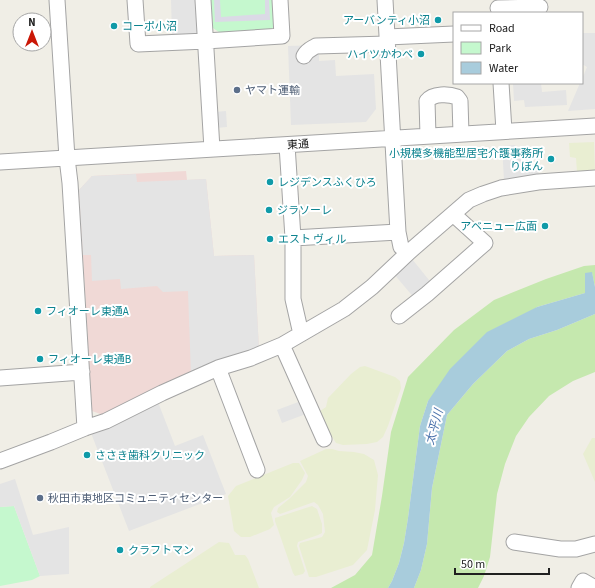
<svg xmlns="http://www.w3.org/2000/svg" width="595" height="588" viewBox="0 0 595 588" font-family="'Source Sans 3','Noto Sans JP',sans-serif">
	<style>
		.commercial { fill: #f0d9d6 }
		.farmland { fill: #e9eed2 }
		.grass { fill: #c5e8ae }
		.park { fill: #c5f8ce }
		.parking { fill: #e4e4e4 }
		.plaza { fill: #dbdae6 }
		.water { fill: #a8ccdc }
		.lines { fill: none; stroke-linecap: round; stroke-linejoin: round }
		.minor-casing { stroke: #a4a4a4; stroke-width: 17 }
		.minor { stroke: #fff; stroke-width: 15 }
		.culture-dot { fill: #0f9aa8; stroke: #fff; stroke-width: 1.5 }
		.service-dot { fill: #5c6f8a; stroke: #fff; stroke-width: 1.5 }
		.labels { text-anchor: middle; stroke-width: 4; stroke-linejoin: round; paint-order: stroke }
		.culture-label { font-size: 11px; fill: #0d838f; stroke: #fff; text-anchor: start }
		.service-label { font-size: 11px; fill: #4e5e75; stroke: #fff; text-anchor: start }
		.street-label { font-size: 11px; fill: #202020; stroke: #fff }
		.water-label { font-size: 12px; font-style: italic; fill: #4e75ad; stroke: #fff }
	</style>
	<rect width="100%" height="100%" fill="#f0eee6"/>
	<path class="commercial" d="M186,171l1,9 19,-1 8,77 40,-1 5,95 -153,66 -14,-5 -13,-221 13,-14z"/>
	<path class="farmland" d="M594,142l1,30h-18l-1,-14 -6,-1 -1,-14z
		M365,366l30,11 5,4 1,7 -13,38 -5,11 -6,5 -10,2 -24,1 -7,-2 -5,-8 -11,-24 6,-4 2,-9 23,-24 9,-7z
		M592,438h3v44l-12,-28z
		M326,449h6l7,2 15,1 10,2 10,6 4,15 -3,35 -8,40 -14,15 -37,12h-7l-10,-31 1,-3 22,-6 3,-5 -2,-18 -5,-9 -4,-3 -34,12 -3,-2 1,-4 11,-9 17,-17 2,-6 -8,-15z
		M293,463h6l6,10 -3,7 -12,17 -16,10 -3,6 3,12 -4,4 -20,8h-9l-7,-6 -6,-35 8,-10z
		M312,506l5,3 5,15v9l-4,2 -20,7 -1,4 8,25 -2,3 -8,2 -2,-3 -18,-52v-3z
		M219,542l10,1 6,12h10l3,4 11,29h-109v-1z"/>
	<path class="grass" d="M595,265v22l-3,-14 -7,20 -48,14 -109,94 -8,25 -12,92 -4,25 -5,20 -7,18 -4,7h-57l24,-13 17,-20 10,-59 9,-64 17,-55 46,-47 40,-30 52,-21 38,-13z
		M595,314v58l-22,9 -24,15 -20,21 -13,19 -11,28 -8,30 -7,63 -6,19 -6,12h-64l7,-18 6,-26 5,-56 15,-73 26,-31 34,-33 22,-12 28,-9z"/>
	<path class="park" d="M211,0h64l1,24 -6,7 -47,4 -10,-7z
		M14,506l26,70 -8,4 -32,6v-79z"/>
	<path class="parking" d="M171,0h29l-2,35 -26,1z
		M582,33h13v76l-27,2 12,-28h2v-4l5,-12 -5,-3z
		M319,45v16l16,-1 1,16 38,-2 2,35 -10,13 -75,3 -3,-79z
		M513,83h28l1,9 24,-2 1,15 -42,2 -1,-7 -10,1z
		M226,111l1,16 -11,1 -1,-16z
		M515,145l23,25 1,7 -35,3 -2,-34z
		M136,174l1,8 69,-3 8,77 40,-1 5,95 -68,26 -3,-85 -25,1 -6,-6 -36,3 -1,-10 -28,2 -1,-26h-8l-4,-65 13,-14z
		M412,259l21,26 -18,14 -21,-25z
		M301,401l5,13 -24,9 -5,-13z
		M158,402l17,44 28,-11 23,59 -97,37 -38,-98z
		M15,479l18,56 36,-8v47l-29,2 -26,-70 -14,1v-23z"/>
	<path class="plaza" d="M214,0h6l1,17 44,-3v-14h4l1,20 -55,2z"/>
	<path class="water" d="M592,272l3,15v27l-38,16 -28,9 -22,12 -34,33 -26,31 -15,73 -5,56 -6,26 -7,18h-26l4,-7 7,-18 5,-20 4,-25 12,-92 8,-25 22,-32 37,-37 50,-25 48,-14v-20z"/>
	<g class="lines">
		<defs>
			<path id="minor" d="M57,0l10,158 3,25 15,245
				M135,0l3,44 68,-3 76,-5 -2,-36
				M203,0l9,149
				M385,0l13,232 3,15 8,5
				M498,8l42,-1
				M387,37l67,-3
				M304,56c3,-6 7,-7 12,-10l71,-2
				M501,83l3,48
				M428,136l-1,-35c6,-8 22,-7 30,-4l3,4 1,33
				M287,145l6,93v61l8,35
				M0,162l595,-36
				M293,238l105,-6
				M399,316l28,-22 58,-51 -32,-29
				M282,345l42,94
				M218,368l39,102
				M0,378l82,-6
				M0,461l51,-19 34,-14 21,-7 56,-28 56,-25 33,-10 31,-13 62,-36 28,-22 37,-35 60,-52 14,-6 18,-6 37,-6 57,-4
				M514,542l46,7h16l19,-5
				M579,588l4,-7 12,7"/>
		</defs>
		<use href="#minor" class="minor-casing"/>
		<use href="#minor" class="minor"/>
	</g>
	<g class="culture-dot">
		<circle cx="438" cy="20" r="4"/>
		<circle cx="114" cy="26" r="4"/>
		<circle cx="421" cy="54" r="4"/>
		<circle cx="551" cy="159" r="4"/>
		<circle cx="270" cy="182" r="4"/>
		<circle cx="269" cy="210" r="4"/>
		<circle cx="545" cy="226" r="4"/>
		<circle cx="270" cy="239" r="4"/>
		<circle cx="38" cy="311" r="4"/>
		<circle cx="40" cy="359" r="4"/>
		<circle cx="87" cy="455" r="4"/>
		<circle cx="120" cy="550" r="4"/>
	</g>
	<g class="service-dot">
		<circle cx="237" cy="90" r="4"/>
		<circle cx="40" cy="498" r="4"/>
	</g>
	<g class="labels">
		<g class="culture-label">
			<text x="430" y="24" text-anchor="end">アーバンティ小沼</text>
			<text x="122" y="30">コーポ小沼</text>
			<text x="413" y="58" text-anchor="end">ハイツかわべ</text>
			<text x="543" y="157" text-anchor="end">小規模多機能型居宅介護事務所<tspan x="543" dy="13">りぼん</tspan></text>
			<text x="278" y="186">レジデンスふくひろ</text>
			<text x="277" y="214">ジラソーレ</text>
			<text x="537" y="230" text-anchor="end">アベニュー広面</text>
			<text x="278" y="243">エスト ヴィル</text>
			<text x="46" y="315">フィオーレ東通A</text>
			<text x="48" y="363">フィオーレ東通B</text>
			<text x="95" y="459">ささき歯科クリニック</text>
			<text x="128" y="554">クラフトマン</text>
		</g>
		<g class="service-label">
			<text x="245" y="94">ヤマト運輸</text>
			<text x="48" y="502">秋田市東地区コミュニティセンター</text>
		</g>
		<g class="street-label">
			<text transform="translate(298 144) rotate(-4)" y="4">東通</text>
		</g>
		<g class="water-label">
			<text transform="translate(434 427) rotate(-74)" y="4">太平川</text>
		</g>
	</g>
	<rect x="453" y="12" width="130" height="72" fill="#ffffff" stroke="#a6a6a6"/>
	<rect x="461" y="25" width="20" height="6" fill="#ffffff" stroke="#a6a6a6"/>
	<text x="489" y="32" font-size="12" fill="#202020">Road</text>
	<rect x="461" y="42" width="20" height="12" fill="#c5f8ce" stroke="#a6a6a6"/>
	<text x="489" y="52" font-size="12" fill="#202020">Park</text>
	<rect x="461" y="62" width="20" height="12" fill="#a8ccdc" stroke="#a6a6a6"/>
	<text x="489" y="72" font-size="12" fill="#202020">Water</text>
	<g transform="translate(32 32)"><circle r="19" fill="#ffffff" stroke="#a6a6a6"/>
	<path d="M0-3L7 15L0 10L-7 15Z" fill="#ca1706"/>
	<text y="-6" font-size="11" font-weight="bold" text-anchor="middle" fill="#202020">N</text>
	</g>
	<path d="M455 568v6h94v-6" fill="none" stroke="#202020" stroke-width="2"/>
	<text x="461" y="568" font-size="12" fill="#202020" stroke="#ffffff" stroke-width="3" paint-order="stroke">50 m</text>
</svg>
